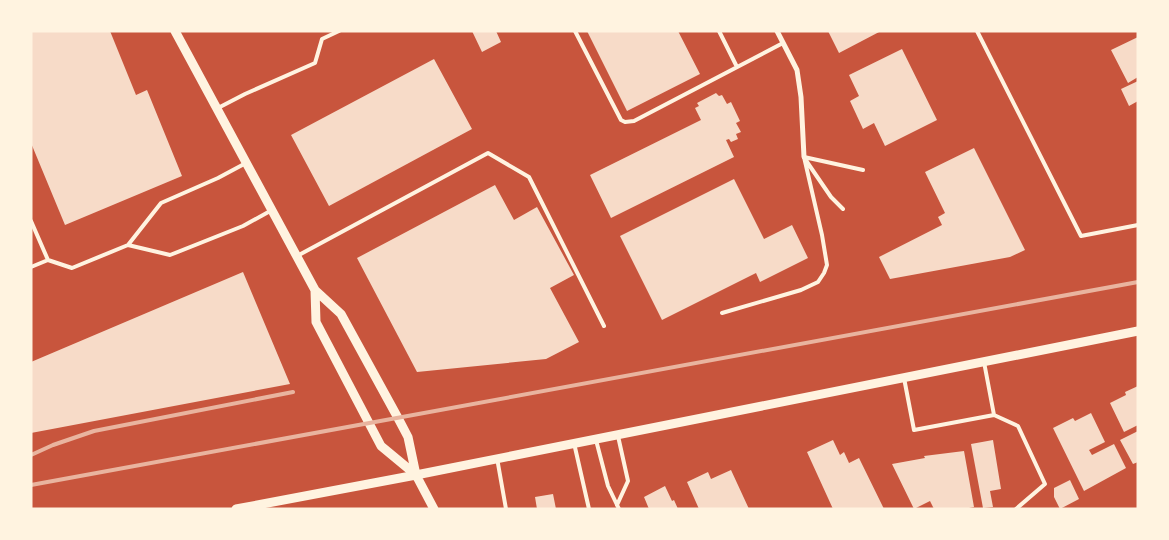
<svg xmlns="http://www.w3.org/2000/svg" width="1169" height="540" viewBox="0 0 1169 540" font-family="'Noto Sans',sans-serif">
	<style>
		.building { fill: #f7dbc8 }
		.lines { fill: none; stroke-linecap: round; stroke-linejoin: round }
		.service { stroke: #fff3e0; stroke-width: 4 }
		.minor { stroke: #fff3e0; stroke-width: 5 }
		.tertiary { stroke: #fff3e0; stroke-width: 9 }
		.rail { stroke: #e9b49f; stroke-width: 4 }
	</style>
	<rect width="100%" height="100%" fill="#c8553d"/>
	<path class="building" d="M31,31h79l26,64 11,-5 35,86 -117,49 -34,-82z
		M472,31h24l5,11 -19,10z
		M587,31h91l22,43 -73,37z
		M828,31h53l-42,22z
		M1138,37v40l-10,6 -17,-33z
		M902,49l35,71 -52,26 -11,-23 -11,6 -13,-28 9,-5 -10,-21z
		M434,59l38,70 -143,77 -38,-71z
		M1138,81v20l-9,5 -8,-17z
		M716,93l3,3 3,-1 5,9 4,-2 9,19 -4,2 5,9 -5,2 2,5 -7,3 -2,-3 -3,1 8,17 -123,61 -21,-43 111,-55 -6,-12 4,-2 -2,-3z
		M974,148l51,102 -15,7 -120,22 -11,-22 63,-32 -4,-8 7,-4 -20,-41z
		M734,179l30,60 28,-14 16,33 -48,24 -4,-9 -94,47 -42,-84z
		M495,185l19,35 23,-13 37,68 -24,13 29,54 -33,17 -129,13 -60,-114z
		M243,272l47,112 -259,49v-71z
		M1138,386v39l-14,7 -14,-29 16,-8 -1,-3z
		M1091,413l14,29 -16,8 3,5 22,-11 12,24 -42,23 -31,-63 20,-10 2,3z
		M1138,431v31l-5,2 -13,-24z
		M833,440l7,15 4,-3 5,11 10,-5 25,51h-51l-26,-57z
		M993,440l8,49 -11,2 3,16 -10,1 -12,-64z
		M964,451l10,56 -10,2h-30l-4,-8 -16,8 -22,-45 33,-6 -1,-2z
		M731,470l18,39h-50l-12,-27 21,-10 3,7z
		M1070,480l9,19 -19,10 -6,-12v-9z
		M665,486l7,15 2,-1 4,9h-29l-5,-12z
		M553,494l3,15h-19l-2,-12z"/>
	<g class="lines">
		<path class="service" d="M575,31l46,89 4,2 9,-1 149,-78
			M719,31l18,36
			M977,31l104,205 57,-11
			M218,108l27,-14 70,-31 7,-24 17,-8
			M804,157l59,13
			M805,159l26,38 12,12
			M31,221l17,39 24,8 56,-23 33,-42 57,-25 28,-15
			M128,245l42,10 73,-29 29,-16
			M297,256l191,-103 41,24 75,149
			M31,267l17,-7
			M722,313l79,-23 17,-8 6,-9 3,-8 -5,-30 -18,-78
			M904,378l10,52 80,-15 -10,-53
			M994,415l24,11 27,58 -29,25
			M596,440l12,46 11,23
			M574,443l15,66
			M497,458l9,51
			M617,505l11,-24 -10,-45"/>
		<path class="minor" d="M777,31l20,39 4,27 3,60"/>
		<path class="tertiary" d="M175,31l140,259 26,24 57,104 10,19 8,38 18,34
			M315,290l1,32 65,124 35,29
			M236,509l180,-34 722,-144"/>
		<path class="rail" d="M31,455l22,-10 41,-14 199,-39
			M31,485l1107,-203"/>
	</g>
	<rect width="1169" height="540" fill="none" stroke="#fff3e0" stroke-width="65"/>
</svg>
